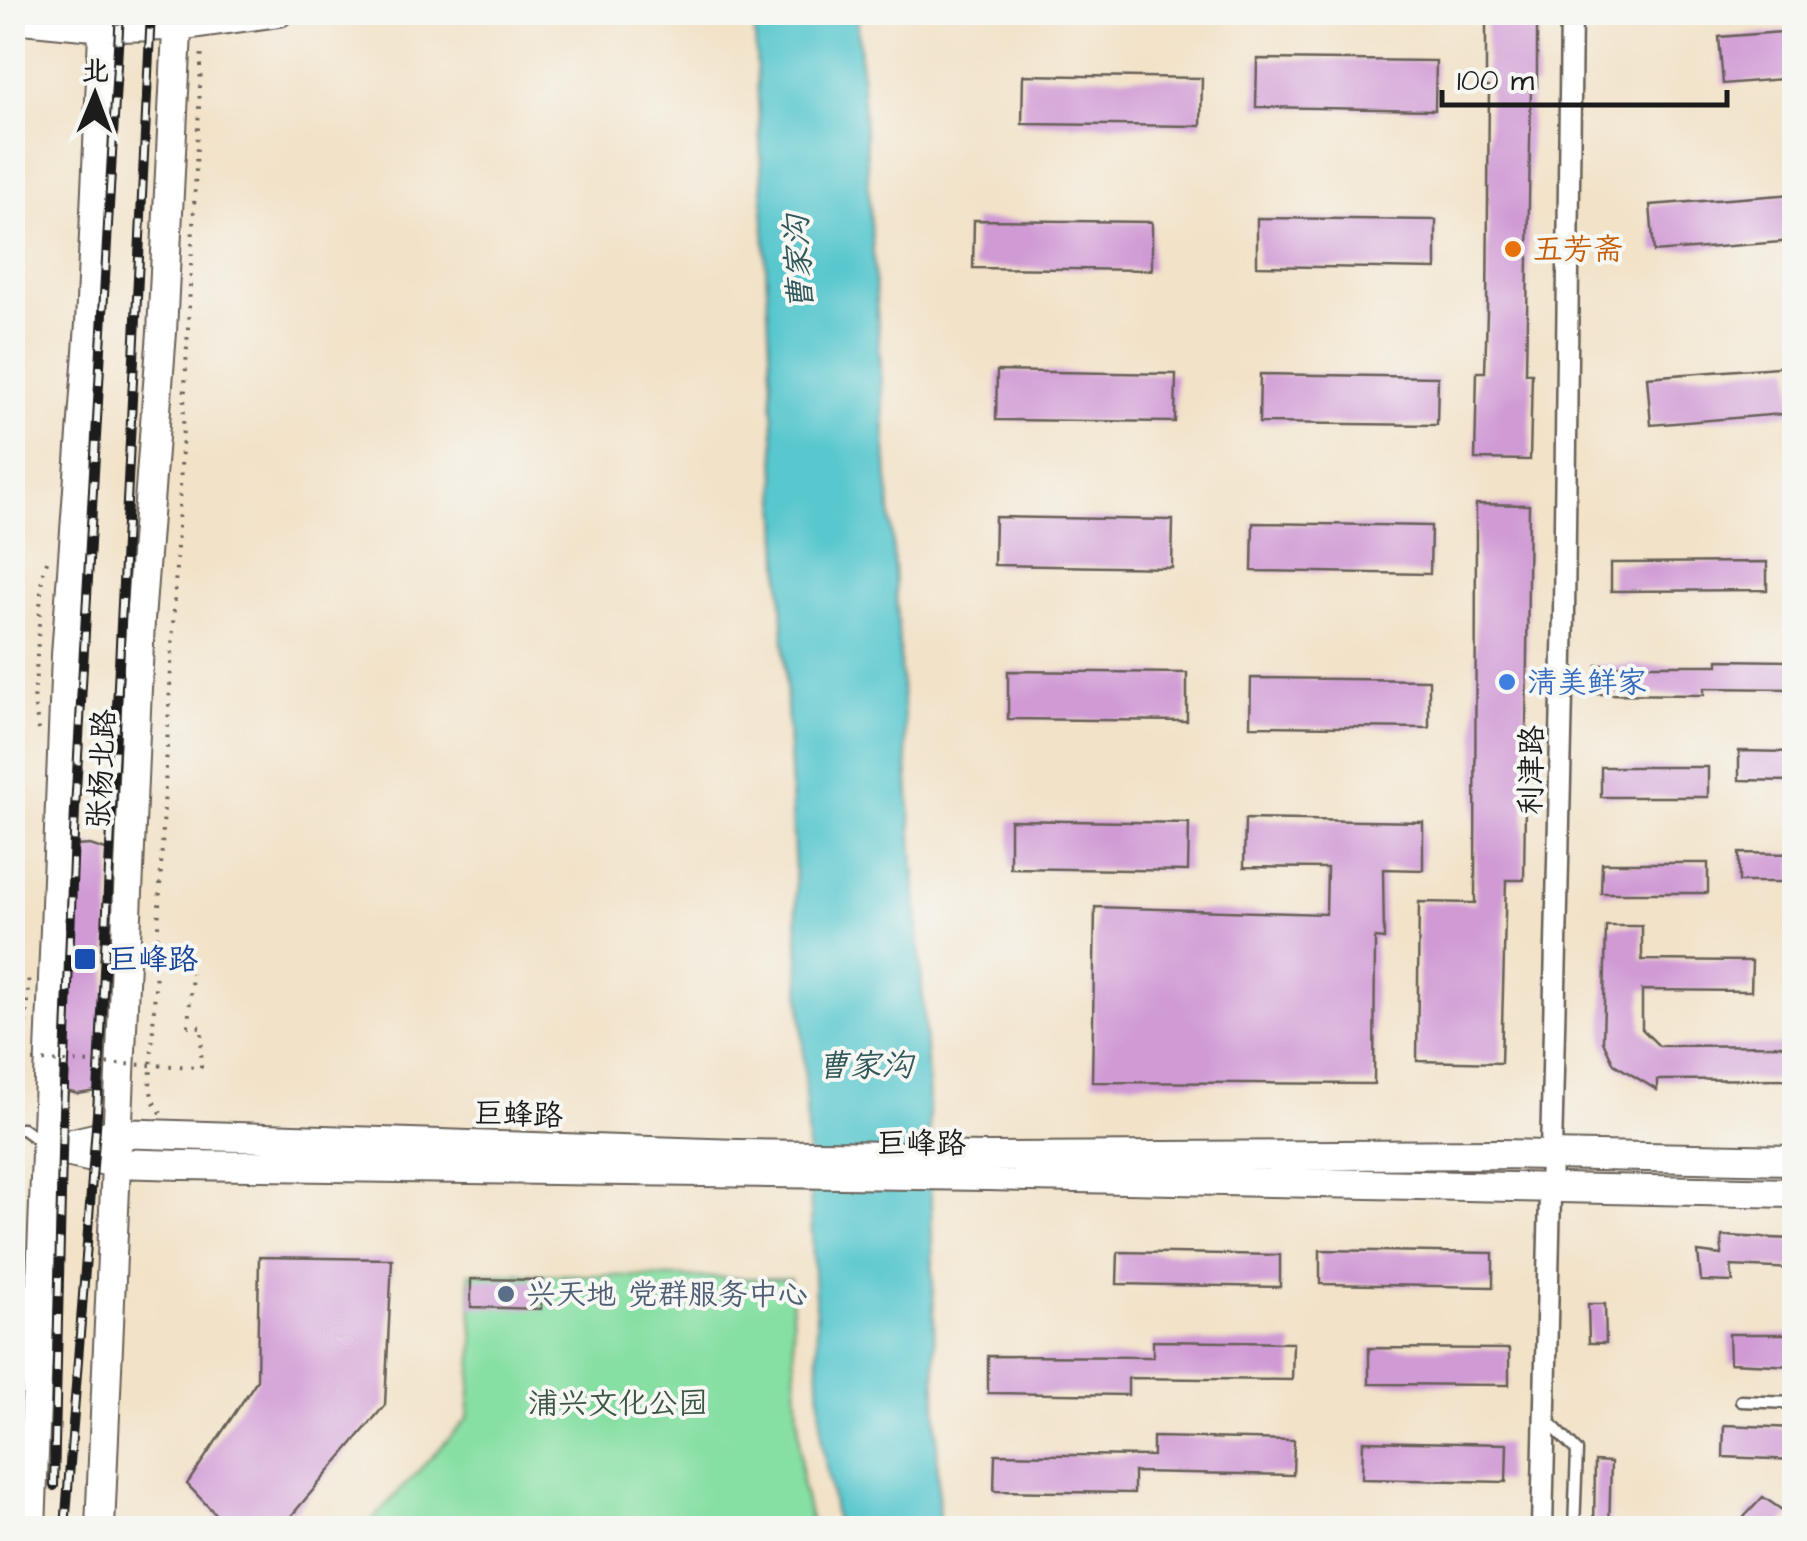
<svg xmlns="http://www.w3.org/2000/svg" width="1807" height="1541" viewBox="0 0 1807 1541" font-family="'Architects Daughter','LXGW WenKai TC',sans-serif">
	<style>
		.green { fill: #86dfa3; stroke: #517e60; stroke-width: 2.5 }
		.water { fill: #59c7ce; stroke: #3a7275; stroke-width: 2.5 }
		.building { fill: #d09ad4 }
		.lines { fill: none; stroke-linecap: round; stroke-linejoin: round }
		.lane-casing { stroke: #676158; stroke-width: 15 }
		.street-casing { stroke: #676158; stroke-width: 25 }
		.secondary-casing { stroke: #676158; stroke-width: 32 }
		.path { stroke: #676158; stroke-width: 4; stroke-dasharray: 2.5 8; stroke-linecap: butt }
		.lane { stroke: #fff; stroke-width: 10 }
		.street { stroke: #fff; stroke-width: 20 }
		.secondary { stroke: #fff; stroke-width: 28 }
		.rail-casing { stroke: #1c1c1c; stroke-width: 10 }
		.rail { stroke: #f6f6f2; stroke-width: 6; stroke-dasharray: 19; stroke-linecap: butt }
		.path-bridge { stroke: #676158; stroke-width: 4; stroke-dasharray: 2.5 8; stroke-linecap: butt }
		.food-dot { fill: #e8710a; stroke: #f6f6f2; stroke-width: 4 }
		.shop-dot { fill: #3f7fe0; stroke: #f6f6f2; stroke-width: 4 }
		.transit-dot { fill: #1a4fb4; stroke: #f6f6f2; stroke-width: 4 }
		.service-dot { fill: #5c6f8a; stroke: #f6f6f2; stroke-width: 4 }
		.labels { text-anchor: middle; stroke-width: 8; stroke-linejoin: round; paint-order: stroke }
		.food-label { font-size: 30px; fill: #c56008; stroke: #f6f6f2; text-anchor: start }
		.shop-label { font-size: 30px; fill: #366cbe; stroke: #f6f6f2; text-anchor: start }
		.street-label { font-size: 30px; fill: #1c1c1c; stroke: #f6f6f2 }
		.transit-label { font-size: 30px; fill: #164399; stroke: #f6f6f2; text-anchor: start }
		.service-label { font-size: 30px; fill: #4e5e75; stroke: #f6f6f2; text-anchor: start }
		.park-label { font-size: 30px; fill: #3c5644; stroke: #f6f6f2 }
		.water-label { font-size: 32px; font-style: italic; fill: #31585a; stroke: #f6f6f2 }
	</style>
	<rect width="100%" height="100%" fill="#f6f6f2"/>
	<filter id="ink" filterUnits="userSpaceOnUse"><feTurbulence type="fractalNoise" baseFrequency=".01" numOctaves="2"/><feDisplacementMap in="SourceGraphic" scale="20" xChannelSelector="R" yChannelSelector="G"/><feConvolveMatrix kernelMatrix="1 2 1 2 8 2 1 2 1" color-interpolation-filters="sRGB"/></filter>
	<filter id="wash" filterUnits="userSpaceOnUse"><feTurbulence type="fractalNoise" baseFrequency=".0048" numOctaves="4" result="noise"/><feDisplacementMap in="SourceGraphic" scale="40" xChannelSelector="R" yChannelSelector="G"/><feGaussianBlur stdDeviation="2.25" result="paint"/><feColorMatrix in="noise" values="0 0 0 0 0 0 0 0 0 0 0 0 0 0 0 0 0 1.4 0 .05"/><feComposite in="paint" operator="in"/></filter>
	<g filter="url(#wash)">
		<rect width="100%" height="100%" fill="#f2e2c8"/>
		<path class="green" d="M469,1273l321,6 12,206 10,43h-447l103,-110 6,-72z"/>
		<path class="water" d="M754,13h103l71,1065 11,450h-102l-15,-85z"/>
		<g id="blocks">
			<path class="building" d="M1486,12h51v75h-6l-5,286h6l-2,87 -55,-1 2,-87h8l2,-61 2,-224h-3z
				M1794,31v47l-71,6 -4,-47z
				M1257,59l179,2 -1,49 -179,-3z
				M1023,75l179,3 -1,48 -179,-2z
				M1793,194l1,47 -140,11 -4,-47z
				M1257,218l179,2v49l-179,-3z
				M974,220l178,2v48l-179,-2z
				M1791,366l3,47 -143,12 -4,-48z
				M997,371l179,3 -1,48 -179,-2z
				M1260,374l178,3 -1,48 -178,-2z
				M1476,504l53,1 -5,375h-18l-5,183 -84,-2 2,-159 56,1z
				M995,517l178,3 -1,48 -178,-3z
				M1253,523l178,3 -1,48 -178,-3z
				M1767,562v28l-156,1v-28z
				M1718,660l76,1v28l-90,-1v7l-107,-1v-29h121z
				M1008,671l179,2v48l-179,-2z
				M1251,678l178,2v48l-179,-2z
				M1739,751l55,1v29l-55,-1z
				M1601,767h107v30h-107z
				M1245,819l178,3v48l-40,-1 1,70 -9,-1 -1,146 -282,-2 3,-175 231,7 1,-46 -83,-1z
				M1010,820l179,3 -1,48 -178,-3z
				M90,845l22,7 -10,234 -6,5 -18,3 -12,-3 10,-245z
				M1739,853l55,1v28h-55z
				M1602,863h106v30h-107z
				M1606,926h36v34l110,1 -1,30 -109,-1v39l17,17 135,-1v34l-137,1v10l-43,-26 -11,-23z
				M1722,1236l72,3v30l-63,-3 2,16 -32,-1 -3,-29 23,3z
				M1320,1250l173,3v34l-173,-3z
				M1118,1252l162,3v32l-163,-3z
				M259,1257l133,2 -7,146 -104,123h-74l11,-11 -31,-33 70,-104z
				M471,1279l71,1 -1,29 -70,-2z
				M1588,1304h17l1,39h-17z
				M1729,1334h65v32l-64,-3z
				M1153,1341l140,2 -1,37 -164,-2v17l-140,-2v-37l165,1z
				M1369,1348l140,1v36l-140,-1z
				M1724,1425l70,3v32l-71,-3z
				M1153,1437l141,3 -1,35 -159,-3v21l-140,-2 1,-37 158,2z
				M1363,1441l144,3 -1,38 -144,-3z
				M1595,1461l16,1 -2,66h-15z
				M1763,1497l28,19 -15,12h-17l-15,-11z"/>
		</g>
	</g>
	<g filter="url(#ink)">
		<use href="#blocks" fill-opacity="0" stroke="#676158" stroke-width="2.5"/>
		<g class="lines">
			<defs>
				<path id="lane" d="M12,1129h11l19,14
					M1741,1401l53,2
					M1545,1418l32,33 -3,77"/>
				<path id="street" d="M1542,1528l22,-916 7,-600"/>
				<path id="secondary" d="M12,18l92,9 74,-1 101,-14
					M60,1146l56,-13 622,21 250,3 512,-3 294,6
					M48,1148l67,15 67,2 805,11 807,17
					M31,1528l35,-873 24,-331 14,-312
					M100,1528l40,-908 22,-288 16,-320"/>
			</defs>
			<use href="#lane" class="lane-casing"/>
			<use href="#street" class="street-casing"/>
			<use href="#secondary" class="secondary-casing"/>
			<path class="path" d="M39,730l-5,-26 8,-129 7,-19
				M26,1024l3,-51
				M188,1026l4,-53
				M161,1113l-8,-12 -3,-14 52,-1040"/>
			<use href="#lane" class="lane"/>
			<use href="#street" class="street"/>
			<use href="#secondary" class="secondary"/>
			<defs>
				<path id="rail" d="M54,1486l9,-373 12,-304 45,-797
					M65,1528l32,-414 54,-1102"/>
			</defs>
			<use href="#rail" class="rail-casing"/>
			<use href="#rail" class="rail"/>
			<path class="path-bridge" d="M12,1060l189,7 1,-40 -14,-1"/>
		</g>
	</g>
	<circle class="food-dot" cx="1513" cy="249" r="10"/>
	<circle class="shop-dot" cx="1507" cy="682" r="10"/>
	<rect class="transit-dot" x="73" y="947" width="24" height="24" rx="5"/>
	<circle class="service-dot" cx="506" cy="1294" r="10"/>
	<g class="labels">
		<g class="food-label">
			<text x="1533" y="259">五芳斋</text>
		</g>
		<g class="shop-label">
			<text x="1527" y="692">清美鲜家</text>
		</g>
		<g class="street-label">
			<text transform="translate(101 769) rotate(-87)" y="10">张杨北路</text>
			<text transform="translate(1531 770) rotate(-89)" y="10">利津路</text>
			<text transform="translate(518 1114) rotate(2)" y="10">巨蜂路</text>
			<text x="921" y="1153">巨峰路</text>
		</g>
		<g class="transit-label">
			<text x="108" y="969">巨峰路</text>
		</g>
		<g class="service-label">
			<text x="526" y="1304">兴天地 党群服务中心</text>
		</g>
		<g class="park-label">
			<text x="618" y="1413">浦兴文化公园</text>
		</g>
		<g class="water-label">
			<text transform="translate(798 263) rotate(-93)" y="11">曹家沟</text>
			<text x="865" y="1076">曹家沟</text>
		</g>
	</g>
	<rect width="1807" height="1541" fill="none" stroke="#f6f6f2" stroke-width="50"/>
	<g transform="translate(95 95) rotate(1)" stroke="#f6f6f2" stroke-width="8" paint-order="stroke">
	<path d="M0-8L18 38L0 25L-18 38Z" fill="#1c1c1c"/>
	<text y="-15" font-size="28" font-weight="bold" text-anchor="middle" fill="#1c1c1c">北</text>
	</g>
	<path d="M1442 90v15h285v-15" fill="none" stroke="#1c1c1c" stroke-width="5"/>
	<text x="1457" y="90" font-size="30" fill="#1c1c1c" stroke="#f6f6f2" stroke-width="8" paint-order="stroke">100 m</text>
</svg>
